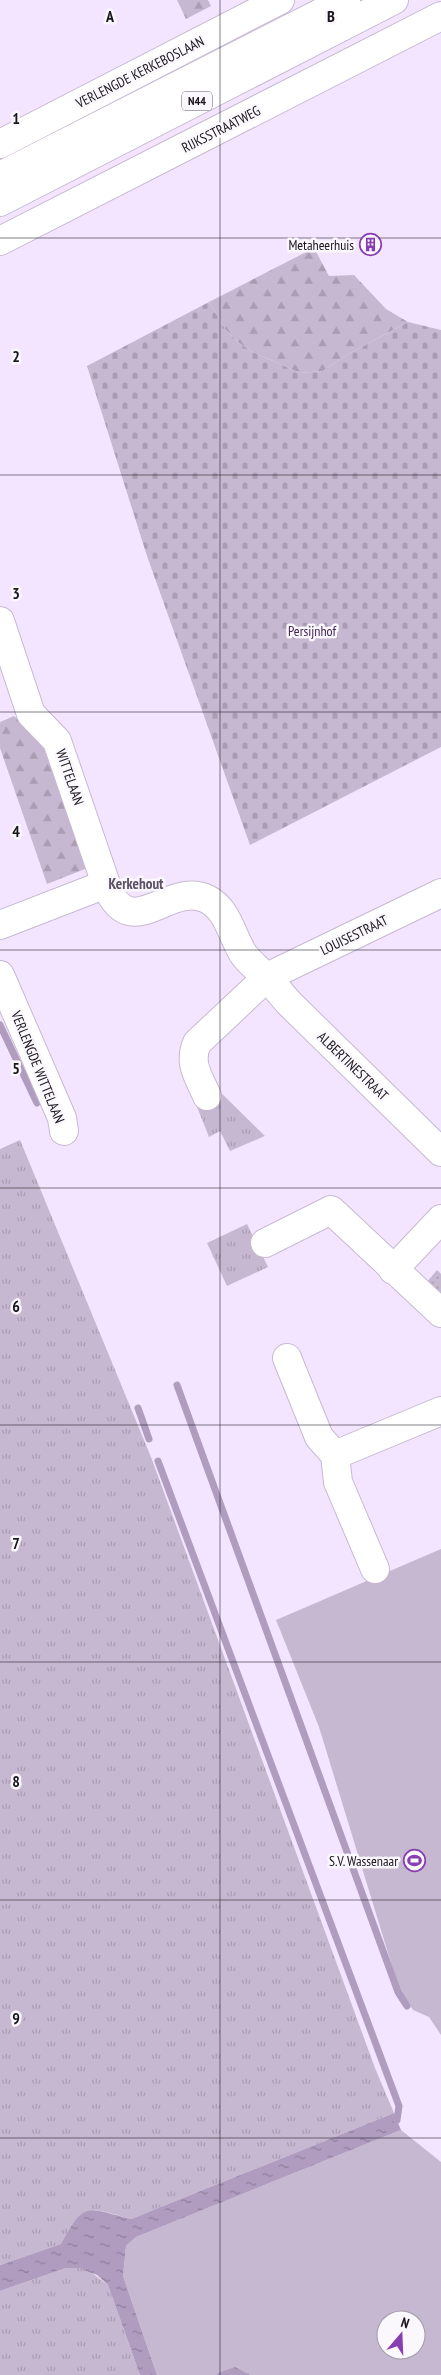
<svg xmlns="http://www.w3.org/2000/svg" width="441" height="2375" viewBox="0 0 441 2375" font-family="'PT Sans Narrow',sans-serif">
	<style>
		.grass { fill: url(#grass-tufts) }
		.forest { fill: url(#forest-firs) }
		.cemetery { fill: url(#cemetery-stones) }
		.park { fill: url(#park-dots) }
		.garden { fill: #c6b8d1; fill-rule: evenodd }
		.water { fill: url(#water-ripples) }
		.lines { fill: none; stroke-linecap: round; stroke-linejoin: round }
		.stream { stroke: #b09cbf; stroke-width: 7 }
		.minor-casing { stroke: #c7b9d2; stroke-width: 30 }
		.major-casing { stroke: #c7b9d2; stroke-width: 30 }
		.minor { stroke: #fff; stroke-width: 28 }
		.major { stroke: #fff; stroke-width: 28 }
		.grid { fill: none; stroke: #1a151e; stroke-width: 1; stroke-opacity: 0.55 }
		.labels { text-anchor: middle; stroke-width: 5; stroke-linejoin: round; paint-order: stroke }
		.shield { fill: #faf7fd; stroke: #5d5961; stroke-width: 1 }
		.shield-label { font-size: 12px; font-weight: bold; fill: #1a151e }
		.street-label { font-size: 14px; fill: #1a151e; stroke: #faf7fd }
		.poi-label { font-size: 14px; fill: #1a151e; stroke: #faf7fd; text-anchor: end }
		.park-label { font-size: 14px; fill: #422654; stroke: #faf7fd }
		.neighbourhood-label { font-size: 15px; font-weight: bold; fill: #5c5066; stroke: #faf7fd }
		.grid-label { font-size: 16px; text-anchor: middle; font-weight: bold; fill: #1a151e; stroke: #faf7fd; stroke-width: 5; stroke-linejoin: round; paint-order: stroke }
	</style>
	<defs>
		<pattern id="grass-tufts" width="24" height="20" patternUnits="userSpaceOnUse" patternTransform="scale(1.25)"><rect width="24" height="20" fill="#c6b8d1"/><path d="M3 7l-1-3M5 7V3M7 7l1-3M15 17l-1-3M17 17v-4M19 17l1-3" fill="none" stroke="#aa9db3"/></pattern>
		<pattern id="forest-firs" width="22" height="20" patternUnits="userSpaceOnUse" patternTransform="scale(1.25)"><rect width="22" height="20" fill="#c6b8d1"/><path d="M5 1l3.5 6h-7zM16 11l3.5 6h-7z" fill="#aa9db3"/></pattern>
		<pattern id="cemetery-stones" width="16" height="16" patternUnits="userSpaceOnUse" patternTransform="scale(1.25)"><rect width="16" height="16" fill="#c6b8d1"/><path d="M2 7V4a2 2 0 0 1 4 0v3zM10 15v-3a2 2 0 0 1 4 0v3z" fill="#aa9db3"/></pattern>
		<pattern id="park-dots" width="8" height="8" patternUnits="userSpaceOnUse" patternTransform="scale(1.25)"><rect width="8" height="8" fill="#c6b8d1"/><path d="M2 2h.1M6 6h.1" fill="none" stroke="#aa9db3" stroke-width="1.8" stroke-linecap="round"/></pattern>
		<pattern id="water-ripples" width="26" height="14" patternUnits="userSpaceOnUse" patternTransform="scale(1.25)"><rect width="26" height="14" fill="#b09cbf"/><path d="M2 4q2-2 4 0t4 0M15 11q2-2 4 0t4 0" fill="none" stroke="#8e7e9b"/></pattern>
	</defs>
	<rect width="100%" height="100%" fill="#f3e5ff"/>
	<path class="grass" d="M217,1089l48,47 -35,15 -10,-20 -11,6 -14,-35z
		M20,1140l131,317 224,611 19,45 -263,106c-44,-12 -47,-18 -70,25l-61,21v-1116z
		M247,1224l21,43 -41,19 -20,-43z
		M66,2268h13l9,2 20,15 32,90h-140v-84z"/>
	<path class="forest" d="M177,0h31l3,6 -25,13z
		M314,248l15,28 25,-1 32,34 22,13 -63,34 -22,15 -23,2 -47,-21 -14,-9 -14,-14 -16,-27z
		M14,716l26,23 50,128 -43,17 -47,-136v-26z"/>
	<path class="cemetery" d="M209,302l16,27 14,14 14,9 47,21 23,-2 22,-15 63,-34 33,8v417l-191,98 -103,-289 -60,-190z"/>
	<path class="park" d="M437,1270l4,4v21l-14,-13z"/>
	<path class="garden" d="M441,1549v486l-12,-18 -16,-7 -14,-21 -80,-262 -43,-107z
		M401,2130l40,32v213h-284l-34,-99 3,-30 10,-9zM386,2320h30v30h-30z"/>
	<path class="water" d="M394,2113l7,17 -265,107 -10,9 -3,30 34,99h-17l-32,-90 -11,-10 -18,-7h-13l-66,23v-26l61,-21c24,-44 24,-36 70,-25z
		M235,2367l15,8h-33l1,-2z"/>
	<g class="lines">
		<path class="stream" d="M0,1025l37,78
			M177,1385l221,607 9,14
			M138,1408l11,31
			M158,1461l241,645 -2,14"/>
		<defs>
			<path id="minor" d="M0,144l280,-144
				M0,241l441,-225
				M0,621l31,93 26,27 49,143
				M0,925l106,-41c24,63 63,-4 101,15 21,10 25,38 37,56 6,8 15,15 22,22 8,8 15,17 23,26l152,149
				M0,975l62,143 2,13
				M207,1096c-8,-19 -19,-32 -10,-53l70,-66 174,-84
				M265,1243l66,-33 110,103
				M393,1270l48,-51
				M287,1358l32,79 16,18 3,27 37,87
				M335,1455l106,-44"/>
			<path id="major" d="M0,176l346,-176
				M0,202l394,-202"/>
		</defs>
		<use href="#minor" class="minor-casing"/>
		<use href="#major" class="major-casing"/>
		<use href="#minor" class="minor"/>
		<use href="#major" class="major"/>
	</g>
	<path class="grid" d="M220,0v2375M0,238h441M0,475h441M0,712h441M0,950h441M0,1188h441M0,1425h441M0,1662h441M0,1900h441M0,2138h441"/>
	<defs>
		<symbol id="building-ring" viewBox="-11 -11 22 22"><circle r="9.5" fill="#faf7fd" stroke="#863eb0" stroke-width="1.5"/><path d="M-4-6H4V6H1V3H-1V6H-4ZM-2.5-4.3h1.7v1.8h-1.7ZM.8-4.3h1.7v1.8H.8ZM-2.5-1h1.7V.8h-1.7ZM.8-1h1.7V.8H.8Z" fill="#863eb0"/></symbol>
		<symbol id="stadium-ring" viewBox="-11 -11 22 22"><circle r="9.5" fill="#faf7fd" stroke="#863eb0" stroke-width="1.5"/><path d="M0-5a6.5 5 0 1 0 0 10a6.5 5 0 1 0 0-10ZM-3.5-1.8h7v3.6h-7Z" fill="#863eb0"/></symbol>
	</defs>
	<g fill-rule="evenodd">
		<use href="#building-ring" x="358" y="232" width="25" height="25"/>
		<use href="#stadium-ring" x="402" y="1848" width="25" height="25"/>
	</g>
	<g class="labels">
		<rect class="shield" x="182" y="91.5" width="30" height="19" rx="4"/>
		<g class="shield-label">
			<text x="197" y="105">N44</text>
		</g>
		<g class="street-label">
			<text transform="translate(140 72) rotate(-27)" y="5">VERLENGDE KERKEBOSLAAN</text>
			<text transform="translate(221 129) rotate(-27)" y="5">RIJKSSTRAATWEG</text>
			<text transform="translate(70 777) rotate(71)" y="5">WITTELAAN</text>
			<text transform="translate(354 935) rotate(-26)" y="5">LOUISESTRAAT</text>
			<text transform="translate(353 1066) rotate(44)" y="5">ALBERTINESTRAAT</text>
			<text transform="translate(38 1067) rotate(68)" y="5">VERLENGDE WITTELAAN</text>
		</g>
		<g class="poi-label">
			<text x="354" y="250">Metaheerhuis</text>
			<text x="398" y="1866">S.V. Wassenaar</text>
		</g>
		<g class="park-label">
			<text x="312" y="636">Persijnhof</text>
		</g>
		<g class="neighbourhood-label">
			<text x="136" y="889">Kerkehout</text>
		</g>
	</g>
	<g class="grid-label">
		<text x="110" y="22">A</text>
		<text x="331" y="22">B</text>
		<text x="16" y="124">1</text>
		<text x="16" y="362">2</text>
		<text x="16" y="599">3</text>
		<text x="16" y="837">4</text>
		<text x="16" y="1074">5</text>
		<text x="16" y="1312">6</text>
		<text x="16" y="1549">7</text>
		<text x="16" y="1787">8</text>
		<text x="16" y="2024">9</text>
	</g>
	<g transform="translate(401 2335) rotate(19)"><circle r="24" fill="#faf7fd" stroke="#a09da4"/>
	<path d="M0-4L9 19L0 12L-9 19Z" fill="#863eb0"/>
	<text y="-8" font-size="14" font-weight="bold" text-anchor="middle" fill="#1a151e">N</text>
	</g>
</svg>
